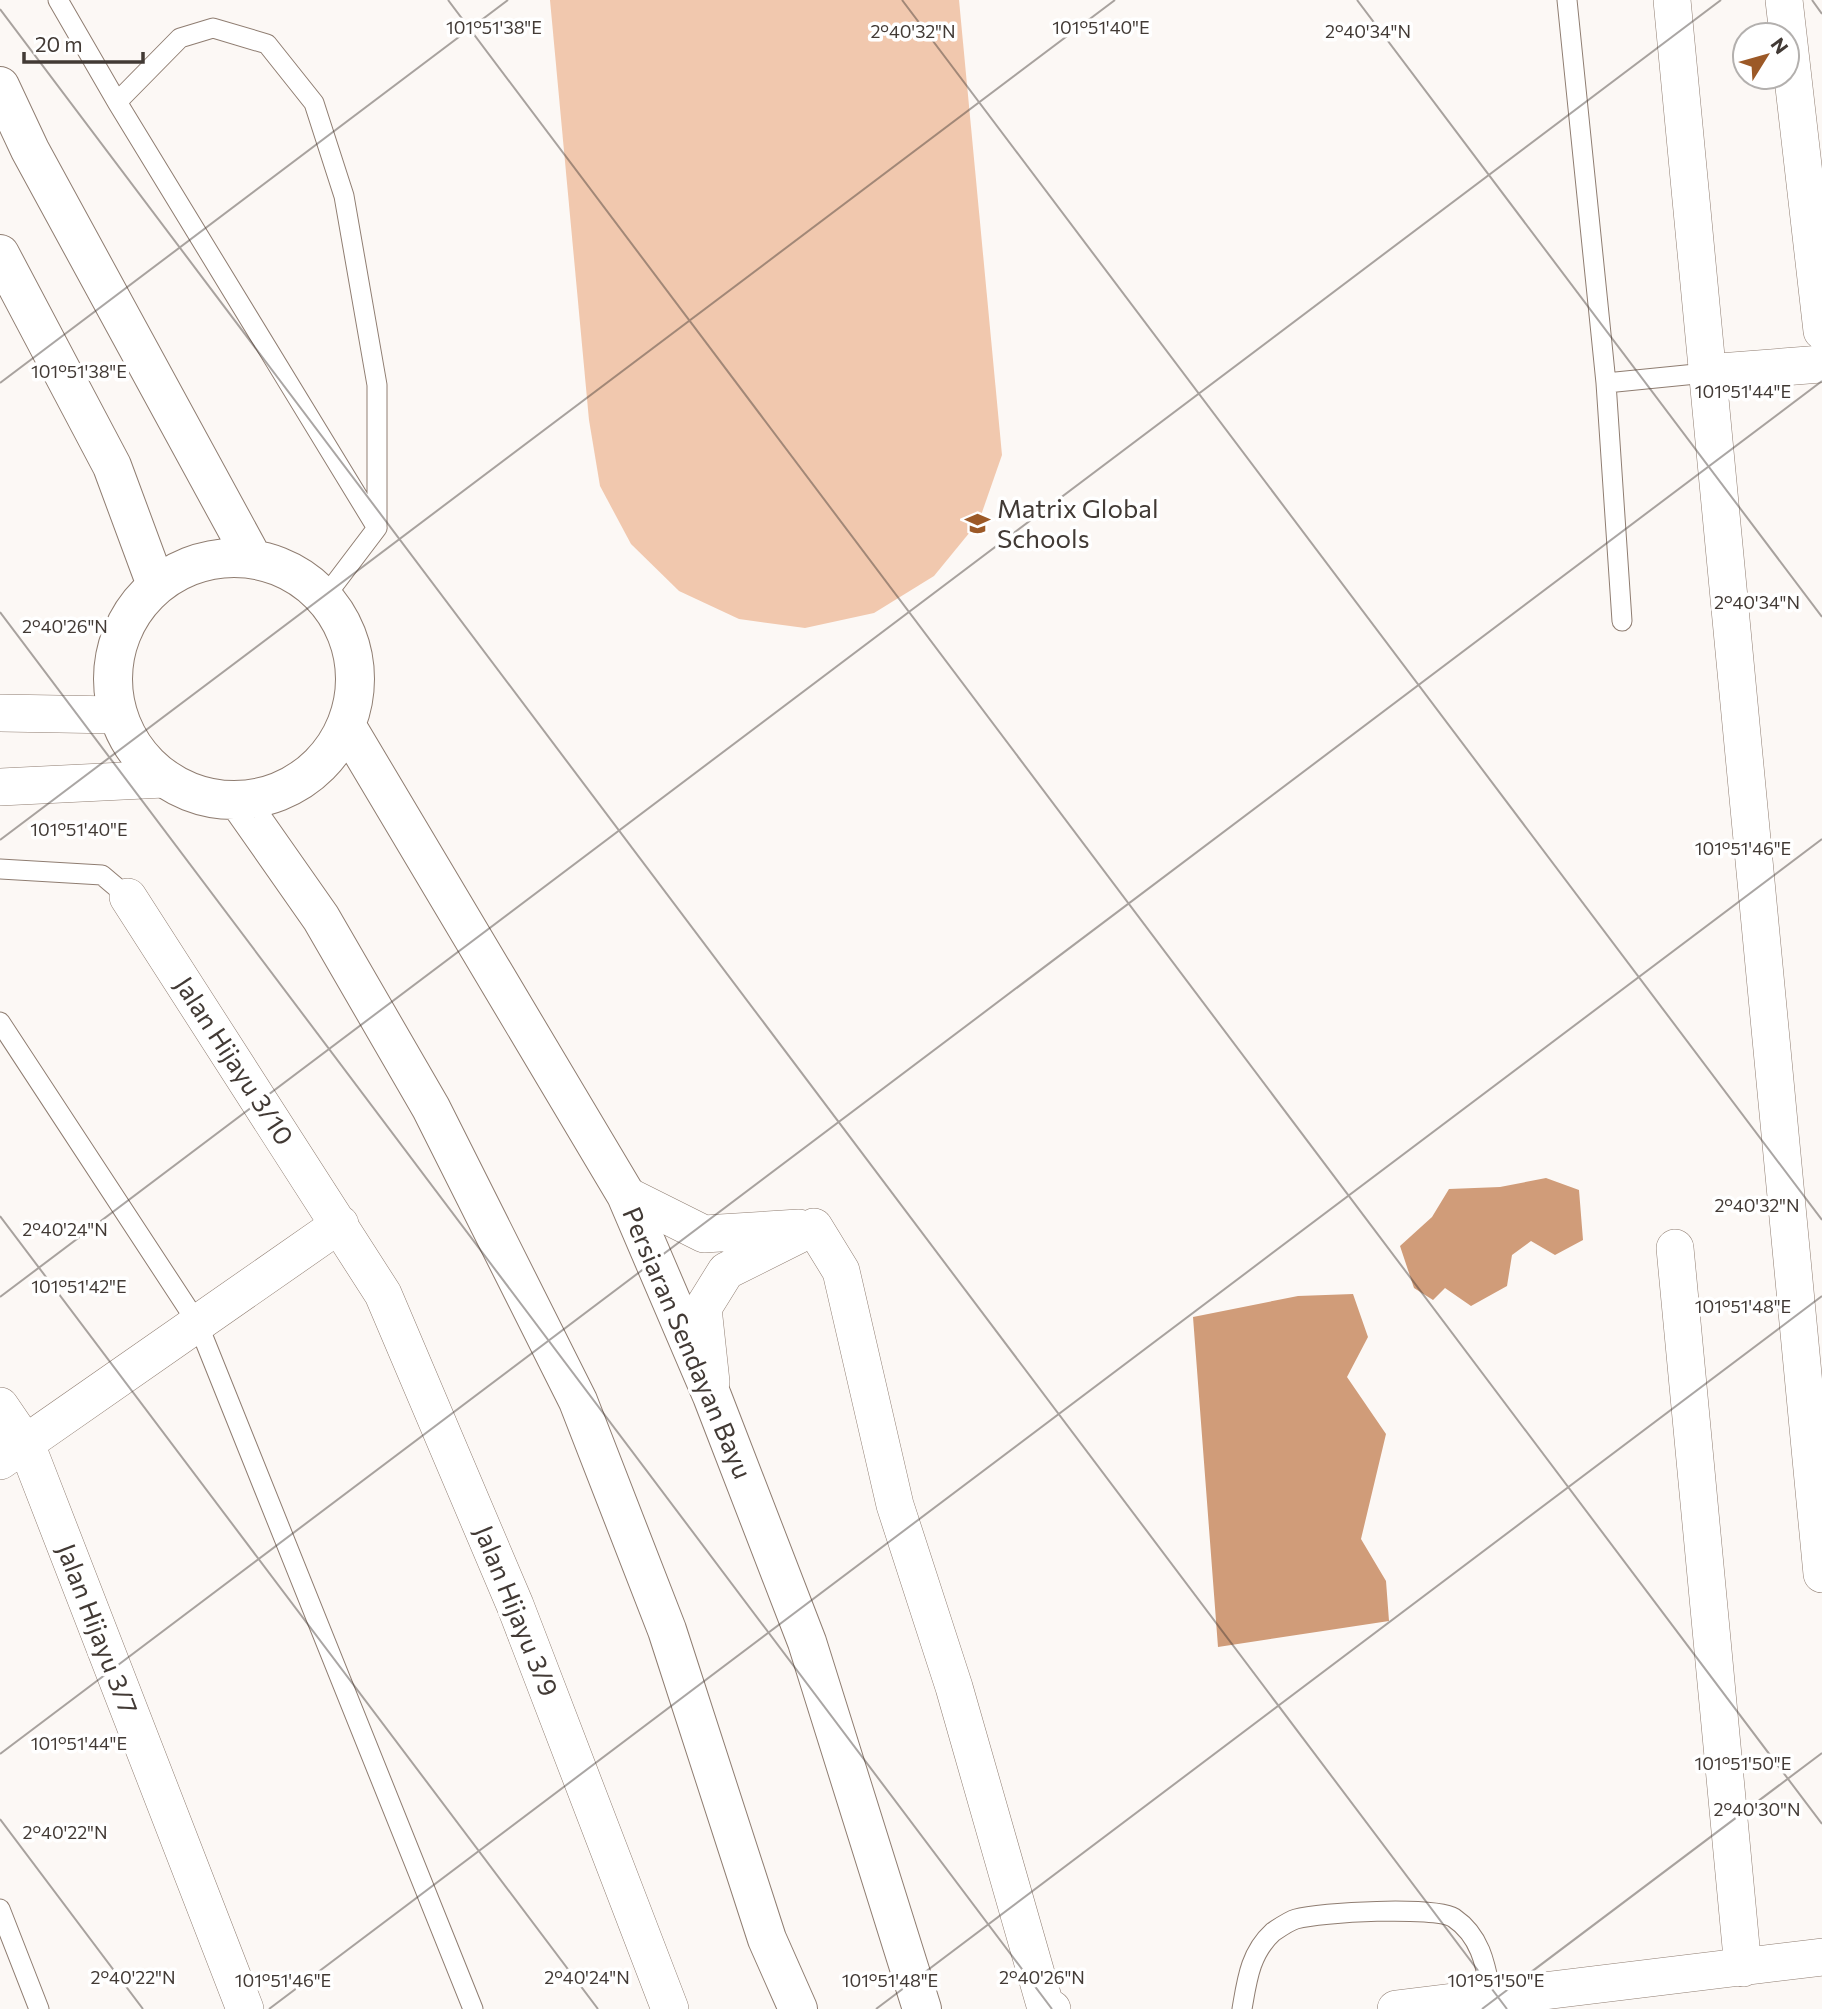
<svg xmlns="http://www.w3.org/2000/svg" width="1822" height="2009" viewBox="0 0 1822 2009" font-family="Commissioner,sans-serif">
	<style>
		.green { fill: #f1c8ae }
		.water { fill: #d09c79 }
		.lines { fill: none; stroke-linecap: round; stroke-linejoin: round }
		.lane-casing { stroke: #8f7d71; stroke-width: 21 }
		.street-casing { stroke: #8f7d71; stroke-width: 38 }
		.secondary-casing { stroke: #8f7d71; stroke-width: 40 }
		.lane { stroke: #fff; stroke-width: 19 }
		.street { stroke: #fff; stroke-width: 37 }
		.secondary { stroke: #fff; stroke-width: 38 }
		.ticks { fill: none; stroke: #423a35; stroke-width: 2; stroke-opacity: 0.45 }
		.labels { text-anchor: middle; stroke-width: 7; stroke-linejoin: round; paint-order: stroke }
		.poi-label { font-size: 26px; fill: #423a35; stroke: #fff; text-anchor: start }
		.street-label { font-size: 26px; fill: #423a35; stroke: #fff }
		.ticks-label { font-size: 18px; text-anchor: middle; fill: #423a35; stroke: #fff; stroke-width: 7; stroke-linejoin: round; paint-order: stroke }
	</style>
	<rect width="100%" height="100%" fill="#fcf8f5"/>
	<path class="green" d="M550,0h409l43,455 -23,66 -45,55 -60,37 -69,15 -66,-9 -60,-28 -48,-47 -31,-58 -11,-66z"/>
	<path class="water" d="M1546,1178l33,12 4,50 -28,15 -24,-14 -19,14 -5,31 -36,20 -26,-18 -12,12 -19,-12 -14,-42 32,-29 17,-28 51,-2z
		M1353,1294l15,43 -21,40 39,57 -25,105 25,42 3,40 -171,26 -25,-330 105,-21z"/>
	<g class="lines">
		<defs>
			<path id="lane" d="M58,0l59,102 260,426 -53,70
				M1567,0l39,383 16,238
				M117,102l63,-64 33,-10 54,16 47,59 30,93 33,189v143
				M1606,383l100,-10
				M0,869l102,6 26,22
				M0,1022l198,302 275,685
				M0,1909l39,100
				M1242,2009c5,-29 8,-56 31,-77 6,-4 16,-11 23,-13 24,-7 139,-13 158,-1 28,19 32,50 38,80"/>
			<path id="street" d="M1672,0l150,1574
				M1784,0l38,331
				M1706,373l116,-9
				M0,713l118,2
				M0,787l164,-8
				M128,897l255,397 132,311 155,404
				M626,1195l78,39 95,-6
				M814,1227l27,44 54,234 59,182 91,318 7,4
				M1675,1248l68,720
				M711,1382l-8,-74 23,-37 88,-44
				M0,1406l26,38 219,565
				M0,1461l340,-237
				M1396,2009l426,-52"/>
			<path id="secondary" d="M0,86l30,64 223,409
				M0,254l112,212 44,119
				M113 679a121 121 0 1 1 242 0a121 121 0 1 1-242 0Z
				M346,725l280,470 86,201 95,246 115,367
				M239,801l82,117 110,190 147,293 89,229 100,309 31,70"/>
		</defs>
		<use href="#lane" class="lane-casing"/>
		<use href="#street" class="street-casing"/>
		<use href="#secondary" class="secondary-casing"/>
		<use href="#lane" class="lane"/>
		<use href="#street" class="street"/>
		<use href="#secondary" class="secondary"/>
	</g>
	<path class="ticks" d="M448,0l1374,1824M902,0l920,1220M1357,0l465,617M1812,0l10,14M0,9l1507,2000M0,383l508,-383M0,612l1052,1397M0,840l1115,-840M0,1216l598,793M0,1297l1721,-1297M0,1754l1822,-1373M0,1819l143,190M269,2009l1553,-1170M876,2009l946,-713M1482,2009l340,-256"/>
	<defs>
		<symbol id="school-bare" viewBox="-9 -9 18 18"><path d="M0-5L7-2L0 1L-7-2ZM-4 1L0 2.5L4 1V4Q0 6-4 4Z" fill="#9c5927" stroke="#fff" stroke-width="2.5" paint-order="stroke"/></symbol>
	</defs>
	<g fill-rule="evenodd">
		<use href="#school-bare" x="960" y="506" width="35" height="35"/>
	</g>
	<g class="labels">
		<g class="poi-label">
			<text x="997" y="518">Matrix Global<tspan x="997" dy="30">Schools</tspan></text>
		</g>
		<g class="street-label">
			<text transform="translate(234 1061) rotate(57)" y="9">Jalan Hijayu 3/10</text>
			<text transform="translate(687 1343) rotate(67)" y="9">Persiaran Sendayan Bayu</text>
			<text transform="translate(516 1611) rotate(68)" y="9">Jalan Hijayu 3/9</text>
			<text transform="translate(97 1629) rotate(69)" y="9">Jalan Hijayu 3/7</text>
		</g>
	</g>
	<g class="ticks-label">
		<text x="494" y="34">101°51'38"E</text>
		<text x="1101" y="34">101°51'40"E</text>
		<text x="913" y="38">2°40'32"N</text>
		<text x="1368" y="38">2°40'34"N</text>
		<text x="79" y="378">101°51'38"E</text>
		<text x="1743" y="398">101°51'44"E</text>
		<text x="1757" y="609">2°40'34"N</text>
		<text x="65" y="633">2°40'26"N</text>
		<text x="79" y="836">101°51'40"E</text>
		<text x="1743" y="855">101°51'46"E</text>
		<text x="1757" y="1212">2°40'32"N</text>
		<text x="65" y="1236">2°40'24"N</text>
		<text x="79" y="1293">101°51'42"E</text>
		<text x="1743" y="1313">101°51'48"E</text>
		<text x="79" y="1750">101°51'44"E</text>
		<text x="1743" y="1770">101°51'50"E</text>
		<text x="1757" y="1816">2°40'30"N</text>
		<text x="65" y="1839">2°40'22"N</text>
		<text x="133" y="1984">2°40'22"N</text>
		<text x="587" y="1984">2°40'24"N</text>
		<text x="1042" y="1984">2°40'26"N</text>
		<text x="283" y="1987">101°51'46"E</text>
		<text x="890" y="1987">101°51'48"E</text>
		<text x="1496" y="1987">101°51'50"E</text>
	</g>
	<g transform="translate(1766 56) rotate(53)"><circle r="33" fill="#ffffff" stroke="#b3b0ae" stroke-width="2"/>
	<path d="M0-5L12 26L0 18L-12 26Z" fill="#9c5927"/>
	<text y="-10" font-size="19" font-weight="bold" text-anchor="middle" fill="#423a35">N</text>
	</g>
	<path d="M24 52v10h119v-10" fill="none" stroke="#423a35" stroke-width="3.5"/>
	<text x="35" y="52" font-size="21" fill="#423a35" stroke="#ffffff" stroke-width="5" paint-order="stroke">20 m</text>
</svg>
